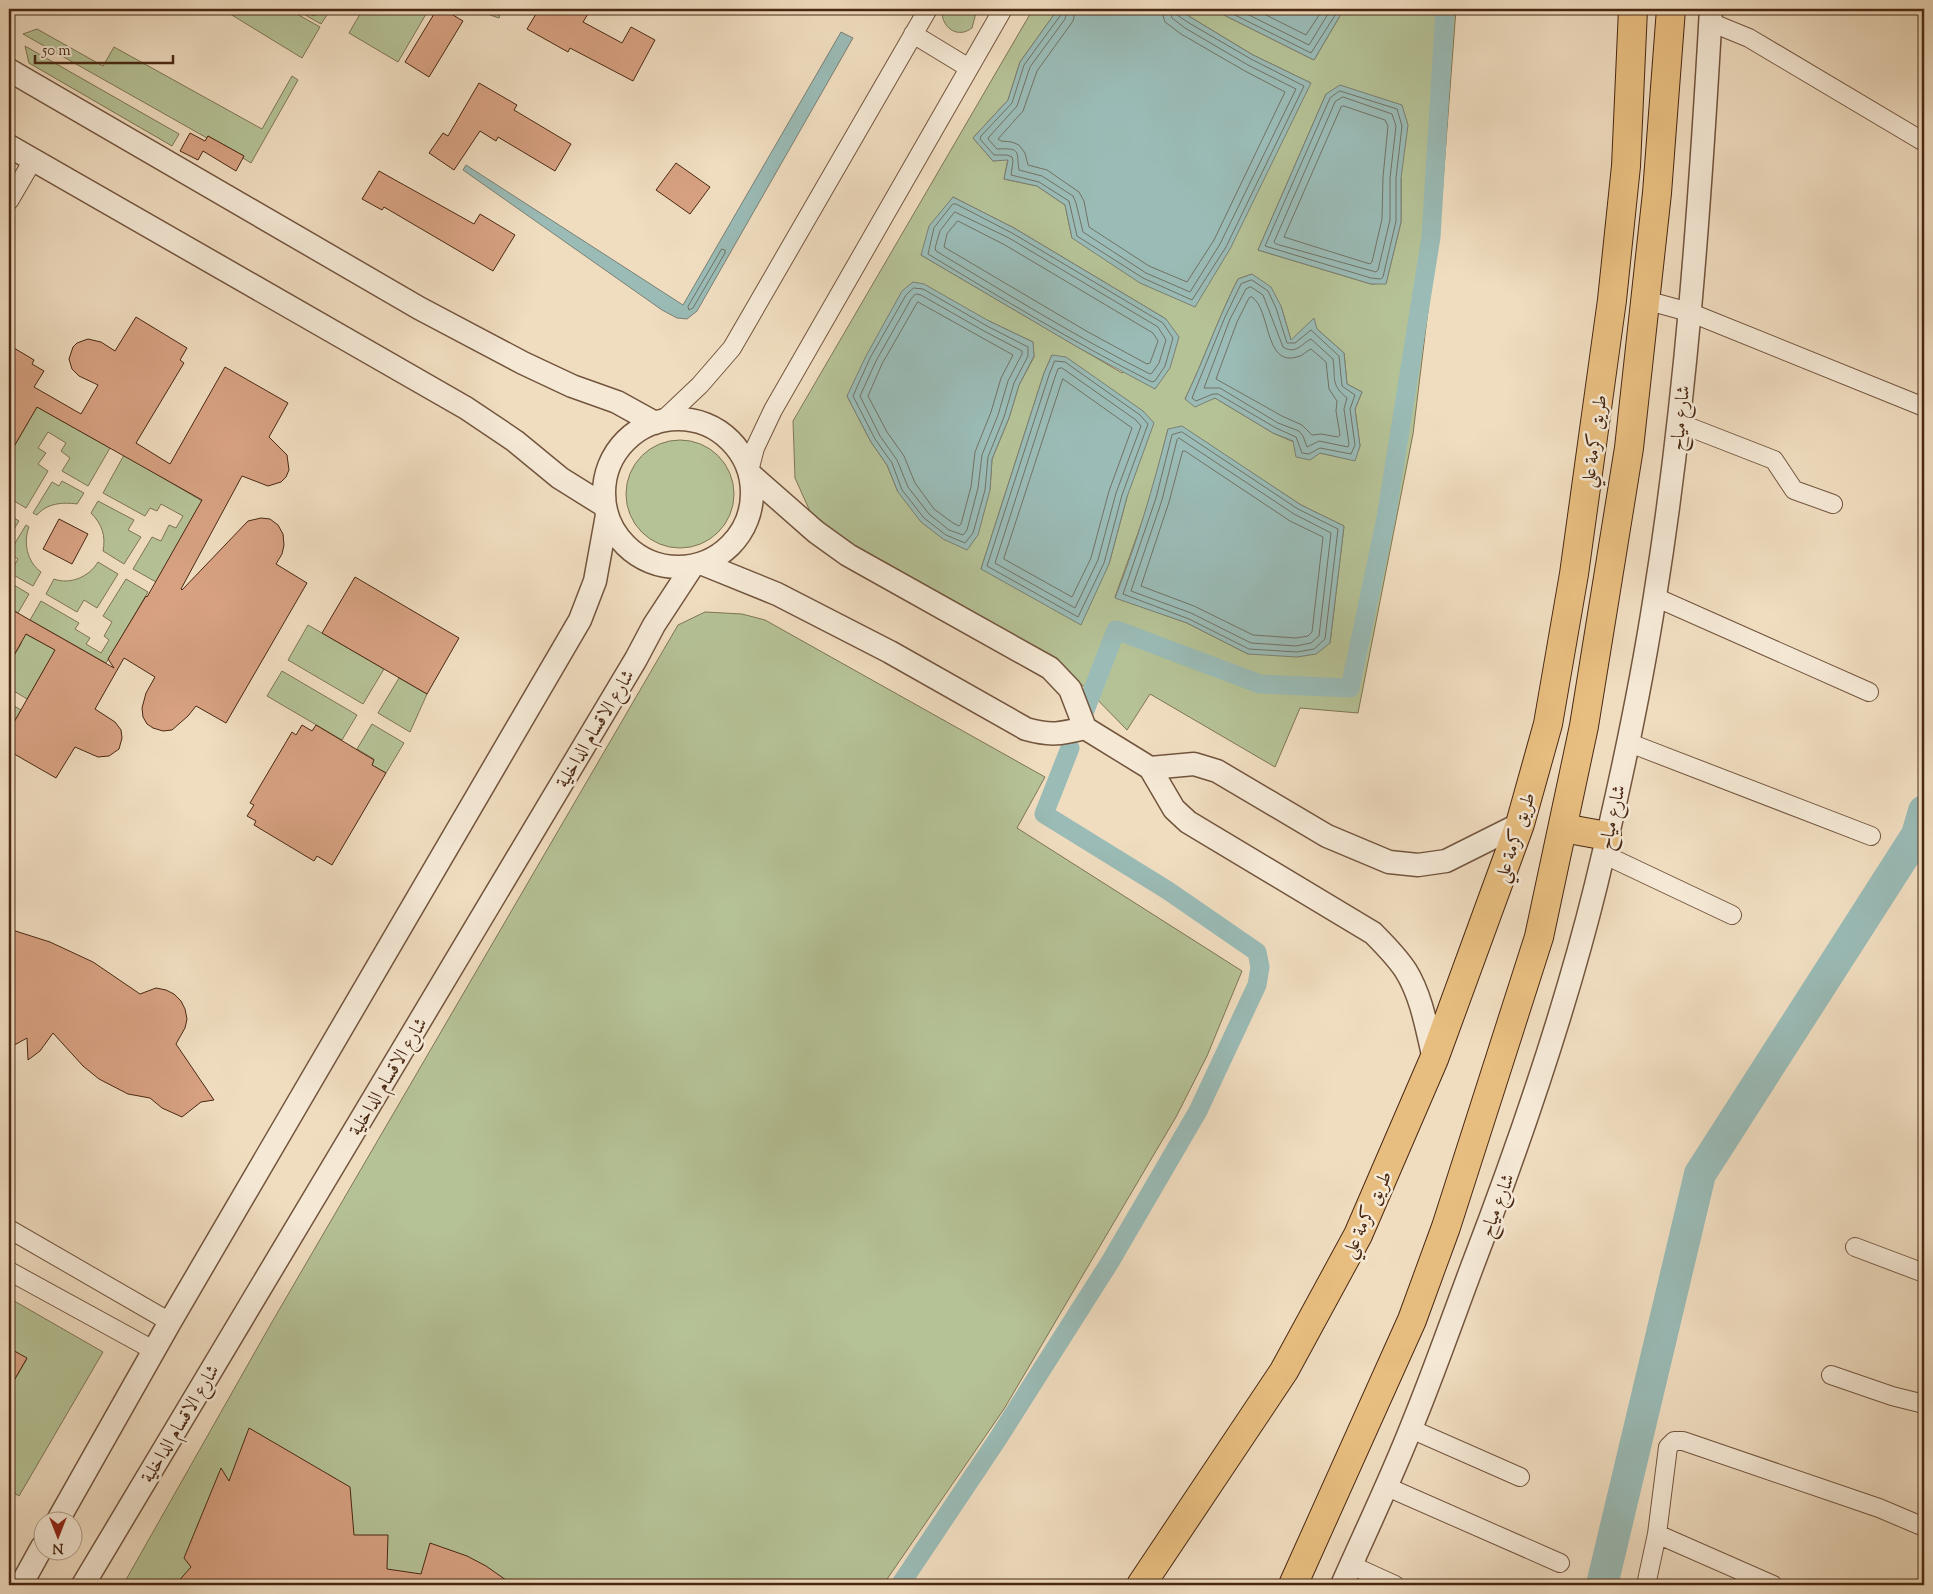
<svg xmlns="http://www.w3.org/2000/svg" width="1933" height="1594" viewBox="0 0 1933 1594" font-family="'Sorts Mill Goudy',Amiri,serif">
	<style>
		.green { fill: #b5c296; stroke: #7f7554; fill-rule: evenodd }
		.water { fill: #9abbb6; stroke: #7a8074 }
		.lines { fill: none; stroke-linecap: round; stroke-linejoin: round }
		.shore { stroke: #727264; stroke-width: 1 }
		.canal { stroke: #9abbb6; stroke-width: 19 }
		.river { stroke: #9abbb6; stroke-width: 32 }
		.building { fill: #d7a182; stroke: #492812 }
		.minor-casing { stroke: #73553e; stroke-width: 20 }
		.tertiary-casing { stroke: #73553e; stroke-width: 25 }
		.trunk-casing { stroke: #492812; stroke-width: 30 }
		.minor { stroke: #f5e9d6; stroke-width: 18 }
		.tertiary { stroke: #f5e9d6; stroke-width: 22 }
		.trunk { stroke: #e8be80; stroke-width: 28 }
		.labels { text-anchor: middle; stroke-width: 5; stroke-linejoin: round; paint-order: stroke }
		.street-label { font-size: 19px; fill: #492812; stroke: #f5e9d6 }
	</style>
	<rect width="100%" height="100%" fill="#f0ddc0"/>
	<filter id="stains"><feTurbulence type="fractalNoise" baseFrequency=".004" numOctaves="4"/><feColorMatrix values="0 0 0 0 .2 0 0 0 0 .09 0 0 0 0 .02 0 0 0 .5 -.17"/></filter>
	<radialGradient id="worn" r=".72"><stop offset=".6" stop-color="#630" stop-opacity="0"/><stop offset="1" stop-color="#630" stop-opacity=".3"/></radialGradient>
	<path class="green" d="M222,9h66l32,18 -18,31z
		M295,9h7l12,7 3,-3 3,1 3,-5h8l-10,15z
		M363,9h66l-31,53 -49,-29z
		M482,9h19l-2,9 -9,-3z
		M949,9h28l-5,19c-13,10 -28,2 -30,-14z
		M1033,9h25l-38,53 -12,38 -35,38 20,23 15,-2 -4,20 33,7 28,19 7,33 239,-155 -58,-28 -76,-46h35l102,51 30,-51h112l-14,186 -29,239 -55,279 -58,-5 -25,59 -125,-73 -23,36 -42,-43 -91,-62 -135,-76 -46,-31 -18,-40 -2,-57zM1326,94l75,84v44l-15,61 -15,1 -113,-34zM953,197l61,31 152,91 -44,54 -201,-118zM1252,274l29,32 10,34 26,-11 27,24 3,31 15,8 -7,17 5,37 -6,14 -35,-7 -46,-20 -58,-35 -30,1c19,-39 33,-81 53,-120zM989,321l44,21 1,15 -15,28 -10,33 -17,41 -2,31 -92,2 -11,-27 -16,-23 -24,-46zM1052,355l75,142 -18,67 -128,5 63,-196zM1168,429l81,42 52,34 43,21 -14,117 -82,11 -61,-31 -72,-26 36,-100z
		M37,29l66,37 11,-19 148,82 30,-53 6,4 -47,83 -8,-5 1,-2 -36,-20 -1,2 -184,-104z
		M25,46l154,88 -7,12 -143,-83z
		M37,407l73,41 -22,38 -26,-15 8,-13 -9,-7 5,-8 -18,-11 -10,16 8,5 -8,11 10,7 -22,37 -17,-10v-43z
		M626 494a54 54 0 1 1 108 0a54 54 0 1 1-108 0Z
		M124,455l78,46 -46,81 -23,-13 19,-32 9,4 8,-16 7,3 7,-12 -22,-12 -4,7 -7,-3 -5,8 -42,-23z
		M62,481l22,12 -7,11c-14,-2 -30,-1 -40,11l-4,-2 19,-31 7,4z
		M98,501l36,19 -6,10 13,7 -17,27 -21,-13c3,-15 -1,-27 -12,-38z
		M9,515l10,6 -10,16z
		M26,525l3,2c-6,15 -2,35 12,45l-8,14 -23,-13 8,-14 -9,-6z
		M98,562l20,12 -21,34 -13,-8 -7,12 -31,-18 8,-15c16,6 35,-2 44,-17z
		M126,579l22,13 -42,71 -76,-43 11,-19 38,22 -4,6 15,9 -4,6 15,9 8,-13 -5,-4 8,-14 -9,-6z
		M9,582l20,12 -11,19 -9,-6z
		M705,612l37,2 23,6 280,157 -28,51 225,143 -35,85 -31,61 -172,292 -121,176h-760l149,-263 406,-697z
		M308,625l76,44 -21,35 -75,-44z
		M22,632l37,20 -10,9 -22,38 -18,-11v-24l12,-20z
		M282,671l75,44 -15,25 -75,-44z
		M399,678l28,16 -17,38 -32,-19z
		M9,703l12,7 -12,21z
		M372,724l32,19 -18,30 -14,-8 2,-6 -17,-10z
		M9,1298l94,54 -84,144 -10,-6v-101l18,-30 -18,-11z"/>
	<path class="water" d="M1058,9h119l76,46 58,28 -81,166 -35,58 -55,-24 -68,-45 -7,-33 -28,-19 -33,-7 4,-19 -15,1 -20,-23 35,-38 12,-38z
		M1212,9h132l-30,51z
		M841,32l12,6 -156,273 -10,8 -10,-1 -15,-8 -199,-140 3,-5 217,140z
		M1340,85l62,20 6,20 -7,53v44l-15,62h-15l-113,-34 68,-156z
		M953,197l61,31 152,91 13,18 -9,31 -15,21 -76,-41 -158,-93 8,-29z
		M1252,274l19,13 10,19 10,34 23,-22 3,11 27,24 3,31 15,8 -7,17 5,37 -5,15 -35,-8 -10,7 -14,-3 -3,-16 -20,-8 -58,-35 -20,9 -10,-8c19,-39 33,-81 53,-120z
		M913,282l11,2 65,37 44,21 1,14 -15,29 -10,33 -17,41 -2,31 -12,45 -11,15 -24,-11 -22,-17 -23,-30 -11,-27 -16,-23 -24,-46 19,-40 36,-65z
		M1052,355l14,2 77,54 11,12 -27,74 -18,67 -28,61 -100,-56 63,-196z
		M1182,426l119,79 43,21 -14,117 -14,11 -19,3 -49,-3 -61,-31 -72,-25c22,-55 38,-111 53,-169z"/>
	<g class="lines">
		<path class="shore" d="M1062,9l-2,7 -36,49 -12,38 -31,33 -1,3 14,16h13l5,2 1,4 -2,14 28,7 30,19 8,35 66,42 49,22 34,-53 78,-161 -53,-27 -62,-36 -12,-8 -2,-6
			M1068,9l-3,10 -35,48 -13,39 -28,31 -1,2 9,10c25,-1 19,2 22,21l23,6 31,20 3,7 7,29 63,41 44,19 30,-48 76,-155 -48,-24 -63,-37 -13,-10 -3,-9
			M1076,9l-3,12 -36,50 -14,40 -25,28 3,2 11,1 7,3 6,8 3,12 19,5 32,22 5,9 5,26 60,39 38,16 27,-42 71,-148 -40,-21 -64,-37 -16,-12 -4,-13
			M1223,9l88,44 28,-44
			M1237,9l72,36 22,-36
			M1254,9l52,26 17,-26
			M1340,91l57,18 5,17 -6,52v43l-13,56 -2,2 -10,-1 -106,-32 65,-148z
			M1343,97l49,17 4,12 -6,52v42l-12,50 -2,2 -100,-28 -2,-2 61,-140z
			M1344,106l41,14 3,6 -5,51 -1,42 -10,43 -2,2 -86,-27 57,-130z
			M953,204h3l56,29 151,90 10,15 -8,28 -10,15 -3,1c-77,-39 -151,-84 -224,-128l6,-26z
			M955,212l54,26 149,89 8,13 -7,23 -7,10 -2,1c-74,-37 -144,-81 -214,-123l-1,-3 5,-17z
			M958,221l47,24 148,88 5,8 -8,22 -3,1 -59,-32 -144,-85 3,-13z
			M722,249l3,1v3l-32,55 -4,2 -1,-3z
			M1252,280l16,11 8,17 11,35h8l16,-13 28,26 3,30 13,9 -5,14 5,36 -4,9 -31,-6 -11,6 -7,-1 -6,-16 -20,-9 -58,-34h-5l-17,7 -4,-3 33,-81 16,-33z
			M1251,287l12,8 20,52c13,8 18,-3 28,-8l22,20c3,20 -3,25 14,39l-3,11 5,35 -1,3 -29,-6 -12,6 -4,-11 -4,-5 -21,-8 -58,-35h-16l26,-69 16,-30z
			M914,288l9,1 64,37 41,21v9l-14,27 -10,34 -16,40 -3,33 -12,43 -8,10 -19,-8 -22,-17 -22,-28 -10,-27 -17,-24 -22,-43 17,-38 36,-63z
			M916,294l5,1 63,36 38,20v3l-14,27 -10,34 -16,40 -4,33 -11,42 -4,5 -14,-5 -20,-16 -21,-27 -11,-27 -17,-24 -20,-40 16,-35 35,-62z
			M1252,297c19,12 12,70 45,60 6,-1 9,-6 14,-8l15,13 3,27 8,12 -1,10 4,24 -2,2 -17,-3 -9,1 -10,-10 -20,-9 -66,-37 21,-57 12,-24z
			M918,302l95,53 -12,23 -10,34 -16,40 -4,35 -10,37 -2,2 -6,-3 -19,-14 -19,-26 -11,-27 -17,-24 -19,-36 14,-32z
			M1055,361l10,1 75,53 8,9 -26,71 -18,68 -26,54 -91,-51 62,-191z
			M1062,368l74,52 5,6 -25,67 -18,67 -23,48 -80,-45 60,-186 3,-8z
			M1063,379l69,49 -23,63 -18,67 -19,39 -68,-38z
			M1182,432l116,77 40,20 -13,110 -11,10 -17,3 -48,-3 -60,-30 -66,-25 33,-96 16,-63z
			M1179,438l115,76 37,19 -12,103 -8,7 -15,3 -45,-3 -60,-30 -60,-22 31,-91 15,-60z
			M1183,451h2l105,70 33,16 -11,95 -4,4 -12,2 -43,-3 -59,-29 -53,-20 28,-84z"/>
		<path class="canal" d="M1084,713l32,-83 144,54 90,4 36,-170 45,-281 14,-228
			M900,1585l97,-145 113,-178 88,-151 59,-126 3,-18 -3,-15 -90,-62 -123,-76 26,-66"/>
		<path class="river" d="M1602,1585l98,-411 217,-339 7,-24"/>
	</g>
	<path class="building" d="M437,9h6l20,12 -34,56 -24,-15z
		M539,9h52l-8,13 39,21 9,-16 24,13 -22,41 -63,-33 -2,4 -41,-23z
		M479,83l38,22 -3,5 57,34 -16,27 -57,-34 -2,4 -16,-10 -26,39 -25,-17 14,-20 5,3z
		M190,133l15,8 3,-5 36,20 -8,15 -33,-20 -5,9 -18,-9z
		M676,163l34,24 -20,27 -34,-24z
		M379,171l95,53 6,-10 35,21 -22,36 -109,-64 -2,3 -20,-11z
		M136,317l51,31 -7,12 4,3 -48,80 34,21 55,-97 63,36 -19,34 18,18 2,15 -3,7 -5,5 -13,4 -26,-10 -61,113 1,1 66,-69 13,-3 9,1 8,6 5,9 1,11 -2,9 -6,10 31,19 -81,140 -30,-17 -8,10 -16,14 -9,1 -10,-3 -6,-4 -4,-7 -1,-9 4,-15 9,-16 -31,-19 -29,51 20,13 6,8 1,8 -3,11 -10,7 -11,1 -23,-10 -19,31 -47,-27v-20l46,-81 -29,-16 -17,30v-56l105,60 -6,-9 38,-63 1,1 55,-97 -165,-93 -28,48v-110l25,15 -2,4 12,7 -10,16 47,27 17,-29 -19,-9 -7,-7 -3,-10 4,-12 4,-4 11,-4 13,3 14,9z
		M59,519l29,15 -16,30 -29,-15z
		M355,577l104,61 -32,56 -105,-61z
		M302,725l10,6 4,-6 58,35 -2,5 14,8 -54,92 -15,-9 -3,5 -60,-36 2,-4 -9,-5 7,-11 -4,-2 42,-71 4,3z
		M9,929l41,13 43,20 47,32 16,-6 10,2 8,4 7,7 4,8 2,10 -2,9 -9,16 38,56 -13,2 -19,15 -20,-9 -12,-10 -22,-4 -29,-15 -16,-13 -30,-33 -13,18 -12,9 -1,-22 -18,10z
		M9,1348l18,10 -18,31z
		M249,1428l101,59 4,48h34l-1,34 34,5 9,-31 37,13 19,10 27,19h-338l16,-18 -7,-9 37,-90 8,13z"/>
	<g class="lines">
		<defs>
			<path id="minor" d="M1710,22l39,16 175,104
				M913,34l56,34
				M9,201l24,-41
				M1645,300l44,12 235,95
				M662,421l38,-36 32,-37 196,-339
				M1679,423l95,37 20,30 39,14
				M749,471l6,-23 18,-38 230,-401
				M1655,597l214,95
				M1627,742l244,94
				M1603,854l129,61
				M9,1229l161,93
				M1855,1247l69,26
				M9,1271l146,80
				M1831,1375l61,21 32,8
				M1411,1429l109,48
				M1385,1486l175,77
				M1657,1534l116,51
				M1351,1565l44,20
				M1646,1585l11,-51 11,-87 6,-6h9l196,67 45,19"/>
			<path id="tertiary" d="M9,70l410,238 104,55 49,23 45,16 38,21
				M9,146l457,262 49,33 45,37 45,28
				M604 493a74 74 0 1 1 148 0a74 74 0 1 1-148 0Z
				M750,474l66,58 32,23 202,113 20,21 15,39 65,40 24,41 14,13 185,111c12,12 24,24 33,38 16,26 21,59 28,88
				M703,564l74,30 113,58 136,77c25,7 34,5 59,-1
				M1150,768l44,-4 23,7 110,65 62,26 29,3 28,-4 74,-37
				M57,1522l113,-200 410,-702 15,-39 12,-66
				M21,1585l21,-38
				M83,1585l553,-926 18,-34 38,-58
				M1342,1585c23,-52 48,-104 69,-157 22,-53 41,-108 61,-161 48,-125 92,-252 124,-382 23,-95 44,-192 59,-289 31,-193 45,-392 56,-587"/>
			<path id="trunk" d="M1563,828l44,8
				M1141,1585l143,-214 74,-136 76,-176 86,-235 28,-100 26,-150 38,-274 14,-134 7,-157
				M1293,1585l119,-265 34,-93 93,-290 45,-211 45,-278 28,-255 14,-184"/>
		</defs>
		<use href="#minor" class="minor-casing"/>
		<use href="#tertiary" class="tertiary-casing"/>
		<use href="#trunk" class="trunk-casing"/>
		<use href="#minor" class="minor"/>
		<use href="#tertiary" class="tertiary"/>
		<use href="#trunk" class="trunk"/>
	</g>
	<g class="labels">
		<g class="street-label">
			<text transform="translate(1679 418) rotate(-84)" y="7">شارع مياح</text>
			<text transform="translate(1593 441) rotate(-82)" y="7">طريق كرمة علي</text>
			<text transform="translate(594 728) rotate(-59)" y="7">شارع الاقسام الداخلية</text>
			<text transform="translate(1611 817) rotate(-77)" y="7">شارع مياح</text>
			<text transform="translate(1514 837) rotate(-72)" y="7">طريق كرمة علي</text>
			<text transform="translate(387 1076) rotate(-59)" y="7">شارع الاقسام الداخلية</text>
			<text transform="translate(1496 1205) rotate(-69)" y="7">شارع مياح</text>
			<text transform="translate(1366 1214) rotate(-65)" y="7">طريق كرمة علي</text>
			<text transform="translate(179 1423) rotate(-59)" y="7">شارع الاقسام الداخلية</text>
		</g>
	</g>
	<rect width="1933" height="1594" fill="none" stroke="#f0ddc0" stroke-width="30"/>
	<rect x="10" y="10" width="1913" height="1574" fill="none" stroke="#492812" stroke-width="2.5"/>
	<rect x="15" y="15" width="1903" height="1564" fill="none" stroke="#492812"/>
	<g transform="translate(58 1536) rotate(180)"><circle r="24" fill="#f5e9d6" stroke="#b09c88"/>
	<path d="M0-4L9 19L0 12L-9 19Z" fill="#8f2418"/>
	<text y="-8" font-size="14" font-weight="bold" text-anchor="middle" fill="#492812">N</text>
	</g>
	<path d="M35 55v8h138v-8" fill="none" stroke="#492812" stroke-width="2.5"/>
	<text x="42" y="55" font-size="15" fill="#492812" stroke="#f5e9d6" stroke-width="4" paint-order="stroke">50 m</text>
	<rect width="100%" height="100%" filter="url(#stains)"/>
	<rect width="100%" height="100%" fill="url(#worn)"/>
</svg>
